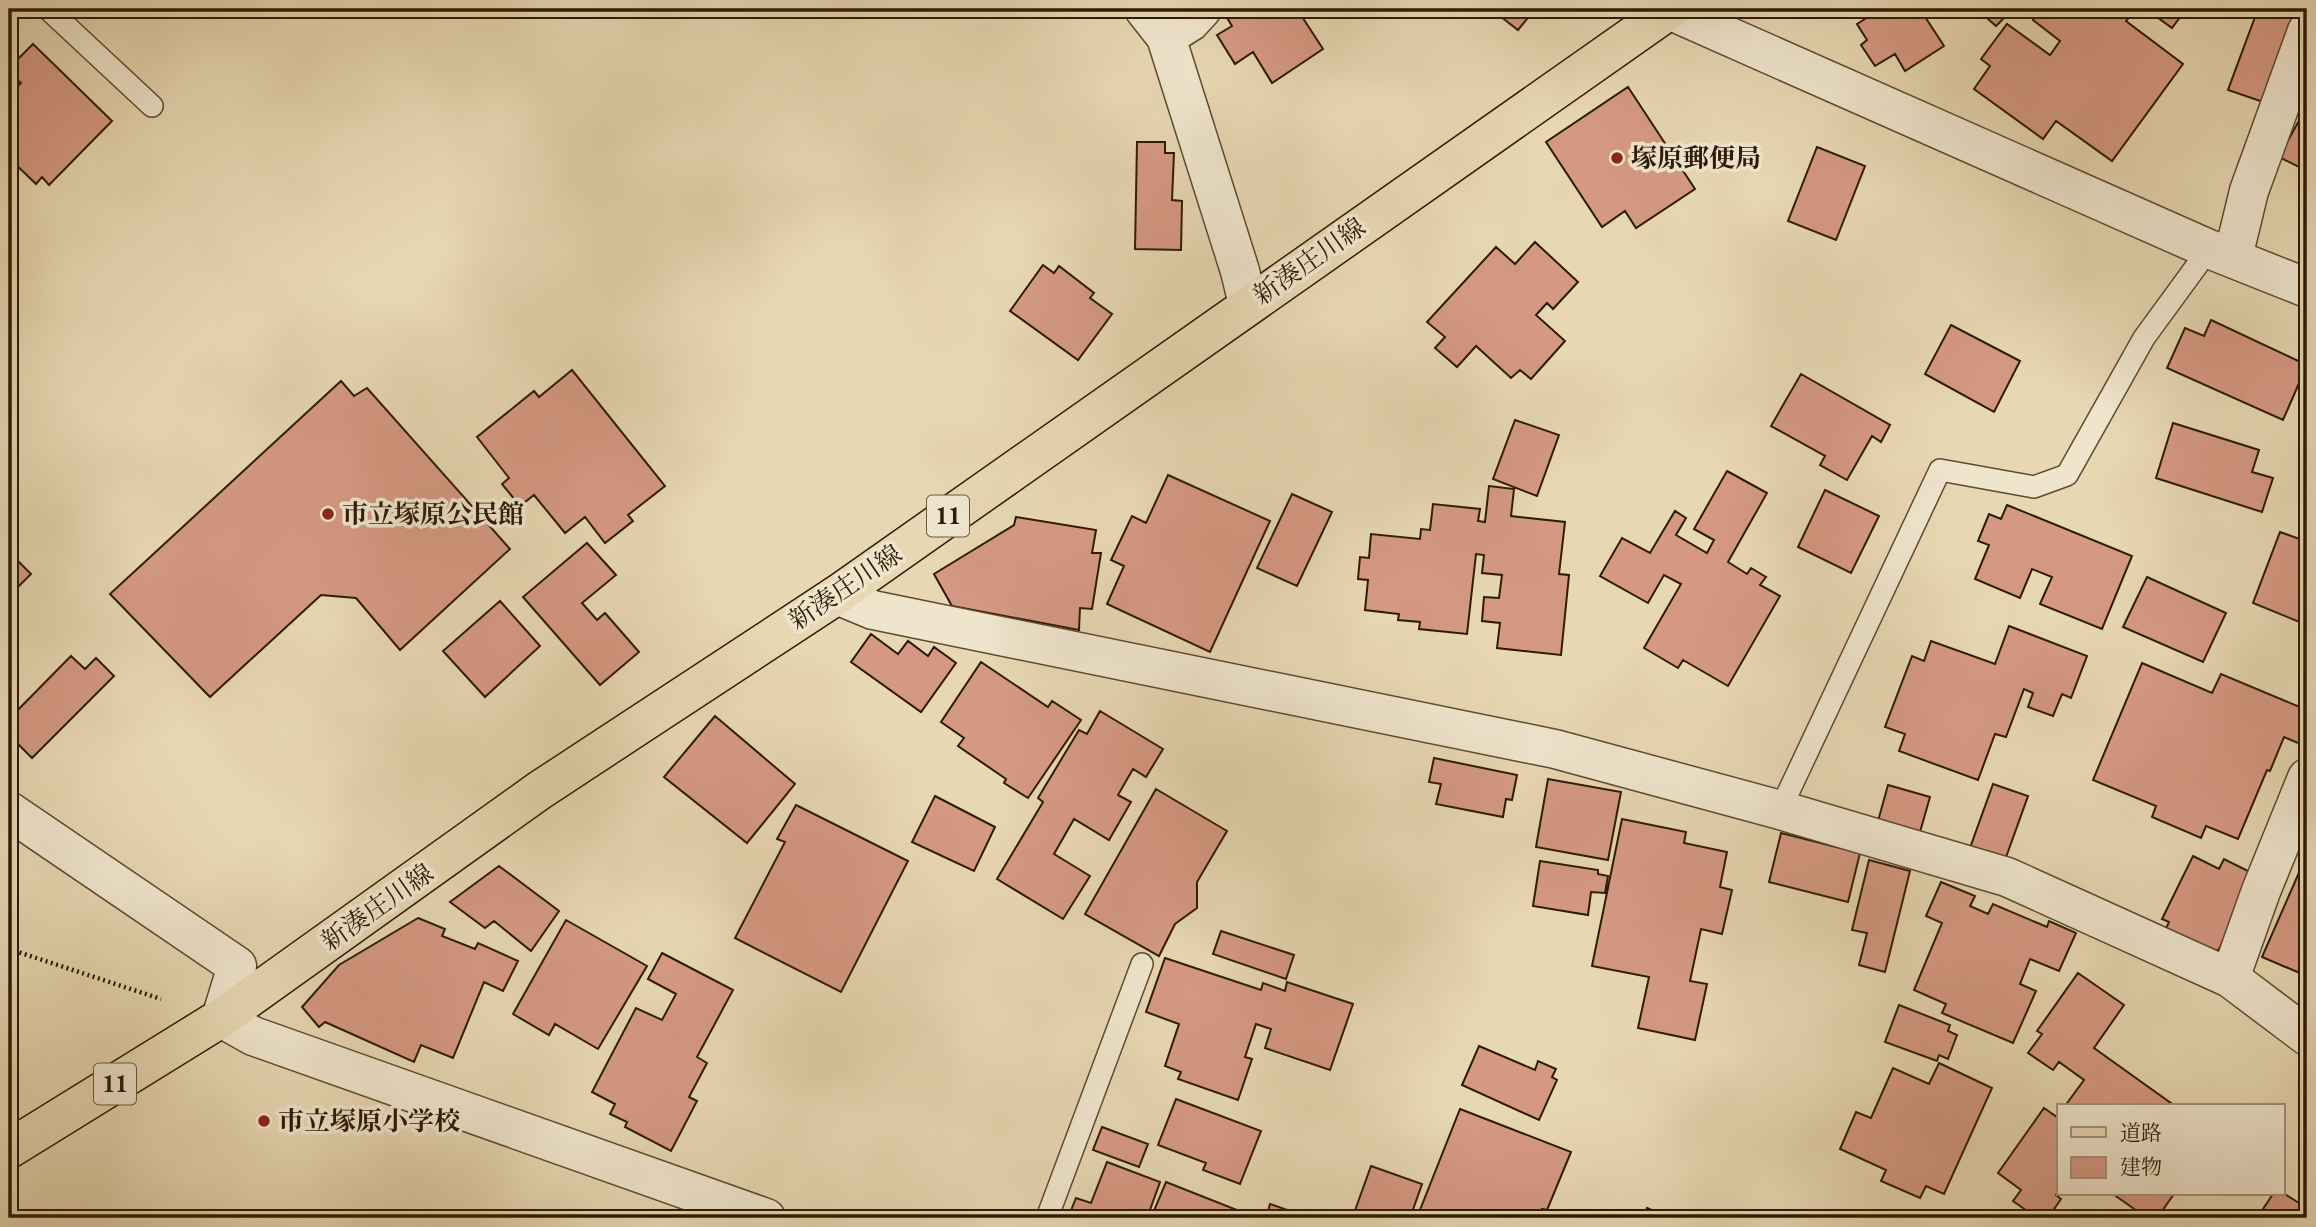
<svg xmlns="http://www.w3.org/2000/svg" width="2316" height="1227" viewBox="0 0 2316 1227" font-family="'EB Garamond','Noto Serif JP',serif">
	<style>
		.building { fill: #d59983; stroke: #2e1b05; stroke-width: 2 }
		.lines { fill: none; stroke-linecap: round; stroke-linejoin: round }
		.service-casing { stroke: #5c4a30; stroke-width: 24 }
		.minor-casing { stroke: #5c4a30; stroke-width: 41 }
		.primary-casing { stroke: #2e1b05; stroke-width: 41 }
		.path { stroke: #2e1b05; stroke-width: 4.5; stroke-dasharray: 2 3.5; stroke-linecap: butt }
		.service { stroke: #efe5cd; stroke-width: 21 }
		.minor { stroke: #efe5cd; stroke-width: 38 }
		.primary { stroke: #e7d7b2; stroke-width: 38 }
		.poi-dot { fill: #8f2418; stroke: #efe5cd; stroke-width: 2.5 }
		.labels { text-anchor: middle; stroke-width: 7; stroke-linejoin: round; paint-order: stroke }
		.shield { fill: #efe5cd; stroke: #685841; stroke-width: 2 }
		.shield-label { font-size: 24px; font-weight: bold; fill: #2e1b05 }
		.poi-label { font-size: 26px; font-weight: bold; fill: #2e1b05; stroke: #efe5cd; text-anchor: start }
		.street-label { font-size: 26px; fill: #2e1b05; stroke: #efe5cd }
	</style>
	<rect width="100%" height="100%" fill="#e7d7b2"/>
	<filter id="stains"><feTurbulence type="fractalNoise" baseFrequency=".00286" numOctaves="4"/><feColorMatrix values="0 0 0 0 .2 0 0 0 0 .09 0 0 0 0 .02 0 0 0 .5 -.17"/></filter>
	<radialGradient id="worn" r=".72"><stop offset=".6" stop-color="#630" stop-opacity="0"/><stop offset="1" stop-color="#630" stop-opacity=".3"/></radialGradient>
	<path class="building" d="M1238,9h59l26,40 -51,34 -19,-31 -18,12 -18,-29 15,-9 -6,-10z
		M1491,9h44l-17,21z
		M1864,9h56l24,37 -39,25 -10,-17 -20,12 -14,-21 6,-5 -10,-16 11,-7z
		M1977,9h36l-17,17z
		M2041,9h95l-10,12 57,43 -71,97 -56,-40 -13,18 -69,-50 16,-23 -9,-7 26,-35 43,31 10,-14 -27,-21z
		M2146,9h40l-14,19z
		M2258,9h43l-35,94 -38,-13z
		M33,44l79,77 -63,64 -7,-8 -6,7 -27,-26v-63l12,-12 -12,-11v-4z
		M1628,87l67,102 -59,39 -11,-17 -23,16 -56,-85z
		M2307,106v65l-28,-14z
		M1137,142h28v11h9l-2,47 10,1 -1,49 -46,-1z
		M1817,147l48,19 -29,74 -48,-19z
		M1535,242l43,40 -25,27 -6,-6 -11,12 29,26 -34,38 -11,-9 -9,8 -35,-32 -19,21 -22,-19 10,-11 -18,-15 69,-75 19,17z
		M1043,265l11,8 5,-7 35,27 -4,5 22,16 -34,46 -68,-49z
		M2211,320l96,45 -24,55 -116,-52 18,-40 19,8z
		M1951,325l69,36 -26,51 -69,-38z
		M572,370l93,116 -37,29 5,6 -28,22 -20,-26 -20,16 -31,-38 -14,11 -18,-22 7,-6 -32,-41 57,-46 5,6z
		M1801,374l89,51 -9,17 -9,-6 -25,44 -27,-15 5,-9 -54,-30z
		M341,381l13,15 13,-8 143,161 -110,101 -44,-52 -35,-3 -111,102 -100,-103z
		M1515,420l44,15 -22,61 -44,-17z
		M2173,423l86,27 -7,22 21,6 -11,34 -106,-34z
		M1727,471l40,22 -39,69 19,12 4,-6 15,9 -6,8 20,11 -52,90 -45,-26 -5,8 -34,-20 37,-64 -17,-9 -16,28 -48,-27 22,-38 28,15 25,-42 11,7 -10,17 31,18 7,-13 -20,-11z
		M1168,475l102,46 -60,131 -103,-48 17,-38 -13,-6 21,-44 14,7z
		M1489,486l25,3 -3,27 54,6 -6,52 10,1 -8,80 -64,-7 3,-25 -18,-2 2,-24 15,1 3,-23 -20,-2 2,-18 -8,-1 -9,80 -48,-5 1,-7 -22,-2 1,-6 -34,-4 3,-30 -10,-1 2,-22 9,1 2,-24 49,5 1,-10 9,1 3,-26 47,5 -2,12 7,1z
		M1825,490l54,26 -28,57 -53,-26z
		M1292,494l40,18 -35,74 -40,-18z
		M2007,505l125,51 -30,73 -62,-25 12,-27 -20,-8 -12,29 -45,-19 14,-34 -11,-4 11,-27 12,5z
		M1016,517l80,13 -4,23h9l-9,56 -12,-1 -1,22 -127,-24 -18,-32 80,-49z
		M2280,532l25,9 2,-7v76l-5,13 -49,-20z
		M587,543l29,32 -34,28 15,17 8,-7 34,39 -39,33 -77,-88z
		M9,552l22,22 -22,22z
		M2147,577l79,36 -23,49 -80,-35z
		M500,601l40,45 -55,51 -42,-46z
		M2009,626l78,30 -16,42 -9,-4 -9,22 -25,-9 5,-14 -9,-4 -18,48 -11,-3 -17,46 -79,-29 6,-17 -20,-7 27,-71 12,5 7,-20 64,23z
		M871,634l27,20 10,-13 20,15 6,-9 22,16 -35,49 -70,-50z
		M71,656l14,13 11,-11 18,18 -82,82 -23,-23v-16z
		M981,662l67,45 4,-6 29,19 -53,78 -24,-15 2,-4 -48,-33 6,-8 -23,-16z
		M2142,663l70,30 9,-19 86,36v30l-2,6 -21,-9 -14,34 -3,-1 -29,69 -32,-13 -5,12 -49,-21 4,-11 -63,-26z
		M1100,711l63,38 -17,28 -13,-8 -15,26 13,7 -22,38 -35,-21 -20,35 36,22 -27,43 -66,-40 46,-77 -5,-4 41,-68 8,4z
		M715,716l80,68 -48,59 -83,-66z
		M1434,758l83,17 -5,25 -6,-1 -3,18 -67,-13 5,-20 -12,-2z
		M1548,779l73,13 -13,68 -72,-13z
		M1993,784l35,12 -23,64 -35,-12z
		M1888,785l42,12 -10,35 -42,-11z
		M1156,789l71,42 -30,51v26l-22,16 -16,32 -74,-42z
		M935,796l60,31 -21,44 -62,-29z
		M796,805l112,56 -67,131 -106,-54 50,-96 -8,-3z
		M1622,819l64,13 -2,11 43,9 -7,35 12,3 -10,44 -21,-5 -11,52 17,3 -12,56 -57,-12 11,-51 -57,-11z
		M1781,833l79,20 -12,49 -79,-20z
		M2193,856l26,13 5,-10 32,16 -38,76 -5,-2 -4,9 -46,-23 6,-13 -7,-3z
		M1869,860l41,11 -25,101 -26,-7 8,-32 -15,-3z
		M1540,861l58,9v4l10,2 -3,17 -14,-1 -3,23 -55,-9z
		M499,866l60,45 -28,40 -37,-30 -9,7 -35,-26z
		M2301,868l6,3v90l-5,13 -40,-17z
		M1941,882l34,14 -5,10 18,8 5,-10 54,23 2,-6 27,12 -17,38 -29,-12 -10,25 16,7 -23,52 -71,-30 4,-9 -32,-14 28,-67 -16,-7z
		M418,918l27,11 -3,7 33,13 3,-6 40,18 -15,30 -19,-9 -31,76 -32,-13 -7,17 -89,-40 -6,5 -17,-20 37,-42z
		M566,920l81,46 -49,83 -43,-25 -6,11 -36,-21z
		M1221,931l73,24 -8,24 -73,-25z
		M662,953l71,37 -36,67 10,6 -18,34 8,4 -26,50 -46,-24 2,-5 -17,-8 5,-10 -23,-12 44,-84 26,12 14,-26 -28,-15z
		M1165,958l96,32 2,-7 22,8 2,-9 66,22 -23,66 -65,-22 6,-19 -15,-5 -11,33 7,2 -14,41 -60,-21 3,-7 -16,-6 14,-42 -33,-12z
		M2078,973l46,32 -30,43 81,58h-110l19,-26 -25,-18 -6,8 -25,-17 14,-19 -5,-3z
		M1899,1005l51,20 -2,6 9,4 -9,24 -9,-4 -2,6 -52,-19z
		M1479,1046l56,24 3,-9 18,8 -4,8 5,3 -18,40 -77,-35z
		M1939,1063l53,25 -48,106 -18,-8 -6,12 -39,-17 5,-11 -46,-21 16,-37 15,6 22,-50 36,16z
		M1176,1099l85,32 -21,53 -37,-14 3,-7 -48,-18z
		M2044,1108l13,9 2,-3v77l-3,4 5,4 -13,19h-11l-24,-17 8,-11 -23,-17z
		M1460,1109l111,43 -24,58 -5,-1 -3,9h-99l-20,-8z
		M1102,1127l46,17 -9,23 -46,-17z
		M1107,1162l53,20 -13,36h-79l8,-20 15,5z
		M1371,1166l51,18 -12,34h-50l-7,-2z
		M1166,1182l71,28 -3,8h-83z
		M2283,1193l24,15v10h-50l16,-24z
		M2113,1194h61l-17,24h-10z
		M1270,1204l40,14h-44z
		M1647,1208l21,9v1h-25z"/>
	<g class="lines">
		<defs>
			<path id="service" d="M48,9l104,97
				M1780,810l160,-340 94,17 33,-12 77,-137 65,-89
				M1047,1218l95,-254"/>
			<path id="minor" d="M1144,9l22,28 74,234 8,33
				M1669,10l540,239 98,39
				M1166,37l24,-15 12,-13
				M2233,257l16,-66 58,-160
				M837,595l36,15 682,139 225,61 227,67 223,101 77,58
				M9,811l228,155 -16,52 32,18 513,182
				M2230,978l31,-87 46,-113"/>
			<path id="primary" d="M9,1149l212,-131 319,-228 297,-195 834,-586"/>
		</defs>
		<use href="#service" class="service-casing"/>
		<use href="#minor" class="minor-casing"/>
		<use href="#primary" class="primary-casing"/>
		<path class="path" d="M9,949l152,50"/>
		<use href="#service" class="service"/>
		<use href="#minor" class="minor"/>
		<use href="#primary" class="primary"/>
	</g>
	<g class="poi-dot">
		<circle cx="1617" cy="158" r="7"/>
		<circle cx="328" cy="514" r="7"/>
		<circle cx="264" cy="1121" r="7"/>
	</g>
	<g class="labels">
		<g class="shield">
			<rect x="927" y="495.5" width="42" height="41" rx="5"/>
			<rect x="94" y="1063.5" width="42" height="41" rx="5"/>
		</g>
		<g class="shield-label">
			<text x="948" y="524">11</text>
			<text x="115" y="1092">11</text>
		</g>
		<g class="poi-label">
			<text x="1631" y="167">塚原郵便局</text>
			<text x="342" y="523">市立塚原公民館</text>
			<text x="278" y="1130">市立塚原小学校</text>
		</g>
		<g class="street-label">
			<text transform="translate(1309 261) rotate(-35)" y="9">新湊庄川線</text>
			<text transform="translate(845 587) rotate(-34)" y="9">新湊庄川線</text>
			<text transform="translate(377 907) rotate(-35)" y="9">新湊庄川線</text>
		</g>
	</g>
	<rect width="2316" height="1227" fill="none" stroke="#e7d7b2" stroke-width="35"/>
	<rect x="10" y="10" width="2295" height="1206" fill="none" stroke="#2e1b05" stroke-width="3.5"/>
	<rect x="18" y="18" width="2281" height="1192" fill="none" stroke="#2e1b05" stroke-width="2"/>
	<rect x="2057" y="1104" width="228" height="91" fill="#efe5cd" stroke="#a2947d" stroke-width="2"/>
	<rect x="2071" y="1127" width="35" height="10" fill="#e7d7b2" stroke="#a2947d" stroke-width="2"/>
	<text x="2120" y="1140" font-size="21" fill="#2e1b05">道路</text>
	<rect x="2071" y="1157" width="35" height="21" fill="#d59983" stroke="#a2947d" stroke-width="2"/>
	<text x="2120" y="1174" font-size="21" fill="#2e1b05">建物</text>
	<rect width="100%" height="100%" filter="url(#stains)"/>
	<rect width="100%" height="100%" fill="url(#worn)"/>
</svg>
